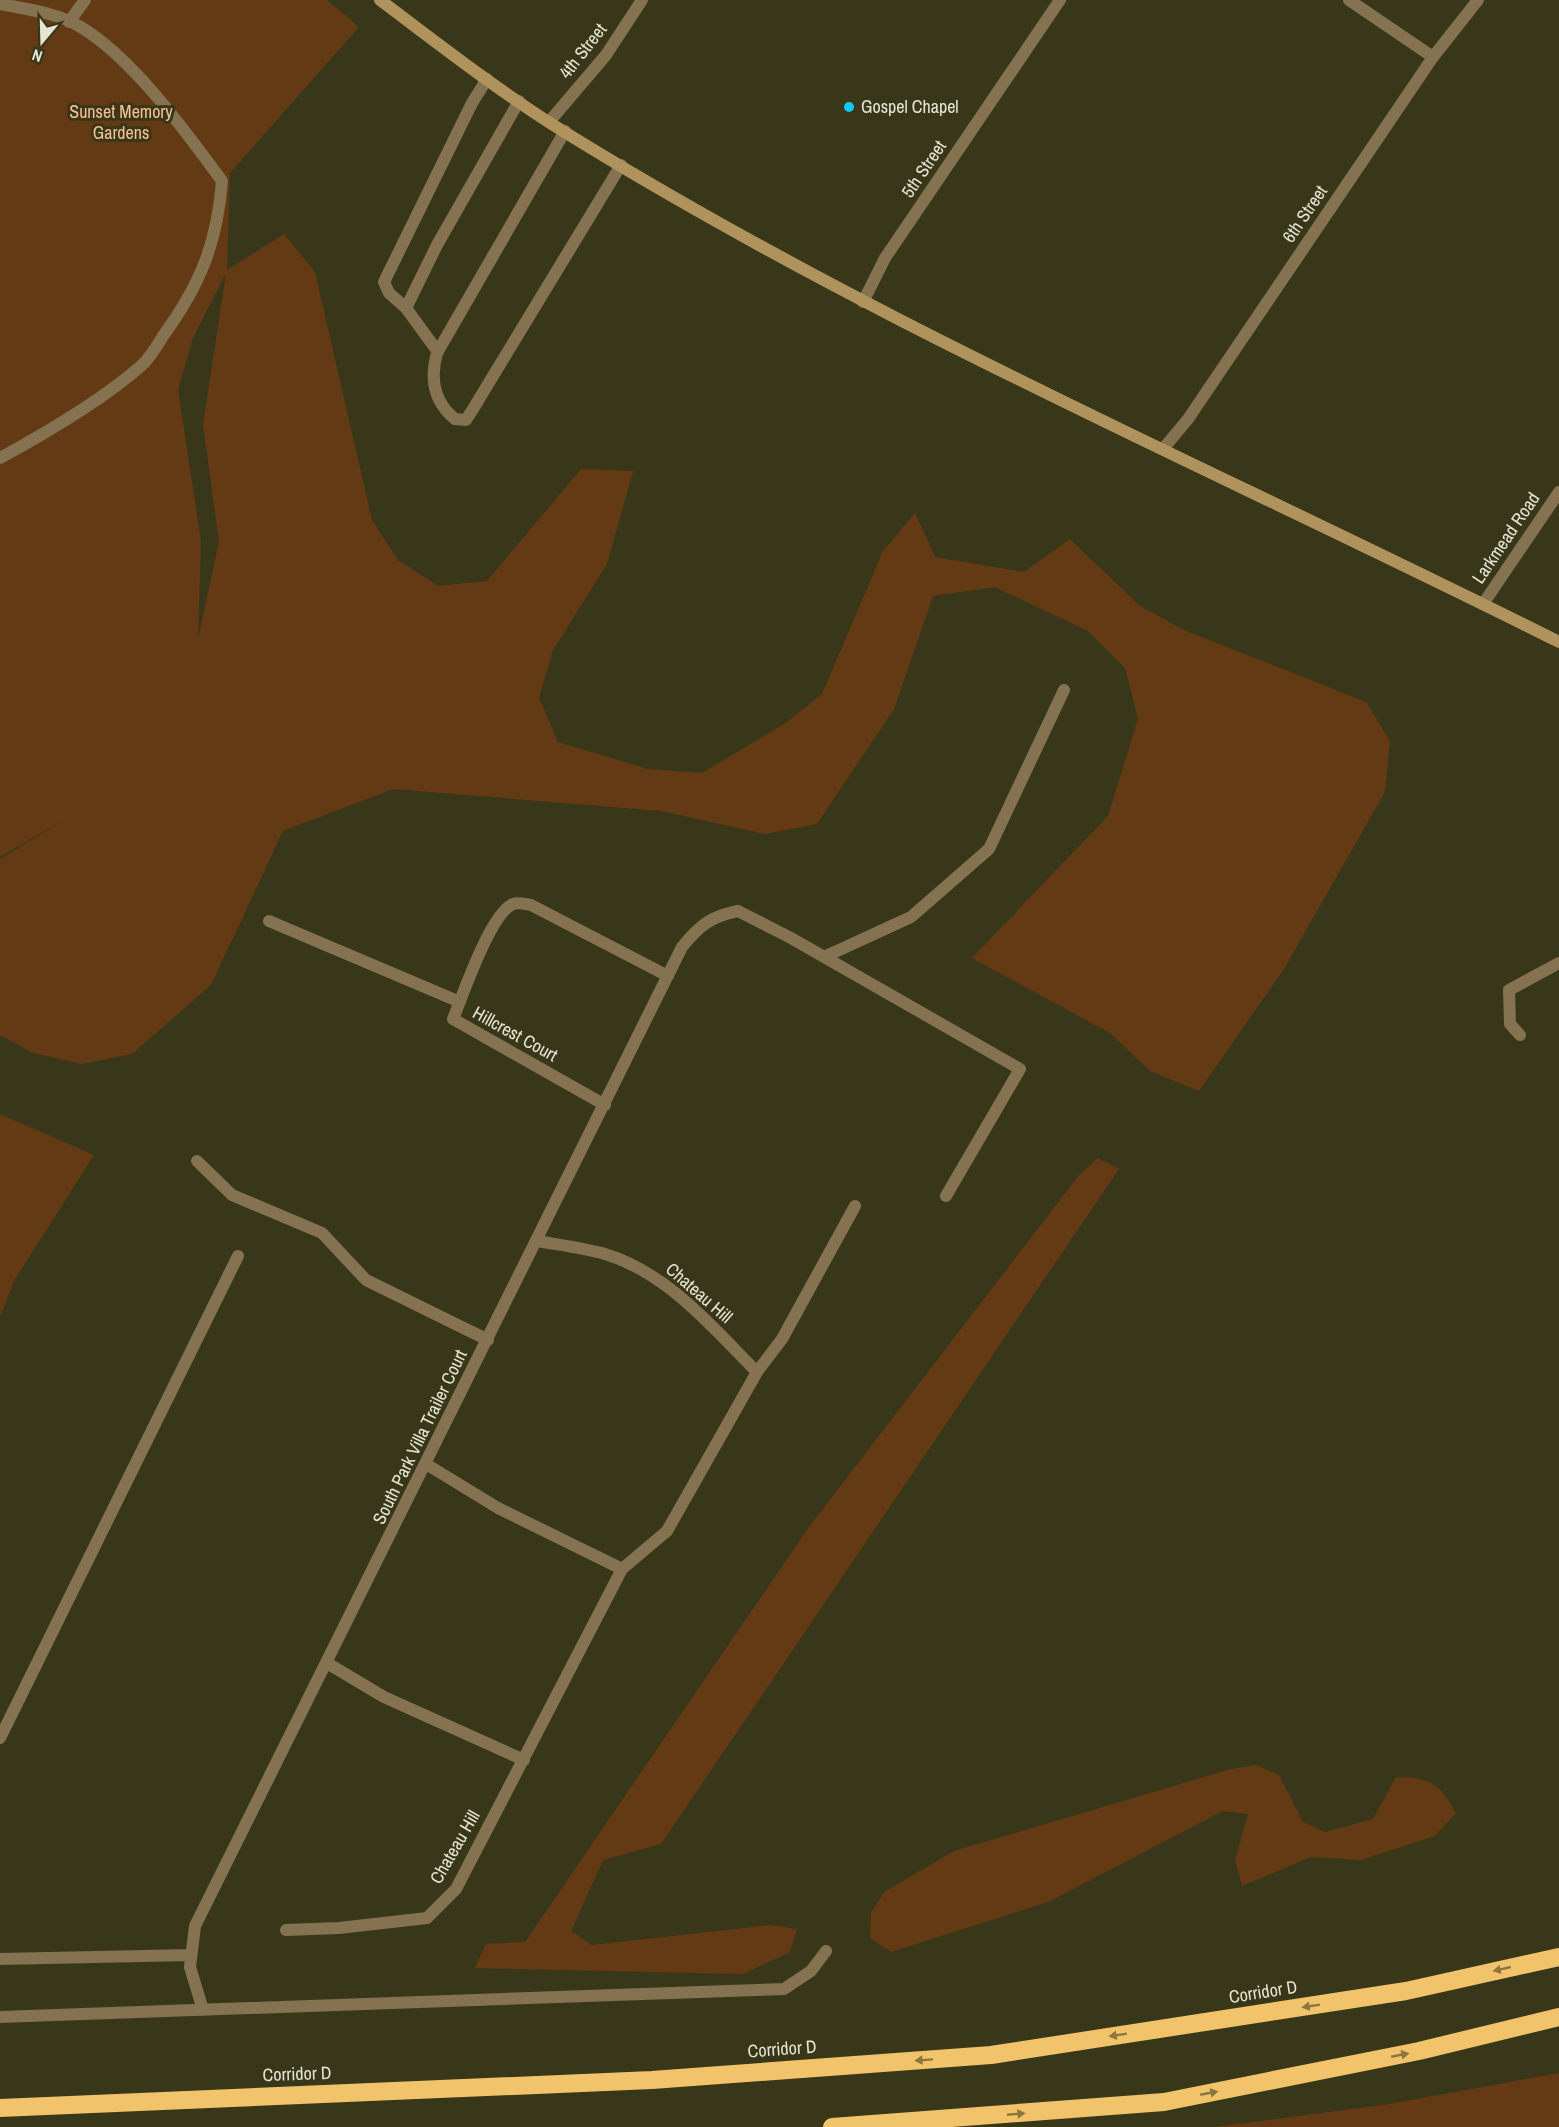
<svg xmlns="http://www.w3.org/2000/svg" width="1559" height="2127" viewBox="0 0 1559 2127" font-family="'Archivo Narrow',sans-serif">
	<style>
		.green { fill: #643a15; fill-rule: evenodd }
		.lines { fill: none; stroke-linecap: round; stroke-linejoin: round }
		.service { stroke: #847250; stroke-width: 12 }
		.minor { stroke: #847250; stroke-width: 12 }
		.secondary { stroke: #b0935c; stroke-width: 12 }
		.motorway { stroke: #f1c36b; stroke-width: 18 }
		.oneway { fill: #8c763e }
		.poi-dot { fill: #0ecafa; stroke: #393719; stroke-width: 2 }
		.labels { text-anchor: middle; stroke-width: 6; stroke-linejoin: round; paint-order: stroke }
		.street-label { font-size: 18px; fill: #e6e5d4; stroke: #393719 }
		.poi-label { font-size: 18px; fill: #e6e5d4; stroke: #393719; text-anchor: start }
		.park-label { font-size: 18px; fill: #fac093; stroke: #393719 }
	</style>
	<rect width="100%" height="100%" fill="#393719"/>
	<path class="green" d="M0,0h327l32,27 -129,146 -3,97 57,-36 31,38 57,248 26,40 40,26 49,-5 94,-112 52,2 -26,93 -54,86 -14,48 19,44 90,27 54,4 82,-49 38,-30 61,-143 32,-38 20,44 89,15 46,-33 70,67 44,24 182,72 24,39 -5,51 -101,177 -85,122 -49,-20 -40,-38 -138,-75 136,-142 30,-97 -13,-51 -37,-37 -93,-44 -62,9 -39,113 -77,115 -52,10 -104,-23 -268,-22 -110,42 -72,154 -79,69 -50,10 -49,-11 -33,-18v-176l66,-40 -66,38zM226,273l-23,152 16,116 -21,98 3,-98 -23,-151 15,-52z
		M0,1114l94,41 -80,126 -14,36z
		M1098,1158l21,11 -458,675 -58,16 -32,71 21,14 179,-20 26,4 -7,23 -47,22 -268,-6 11,-24 39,-2 284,-415 270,-352z
		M1256,1765l23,10 24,47 22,10 48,-13 23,-42c34,1 43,5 60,36l-21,23 -74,24 -50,-3 -69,29 -7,-26 13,-46 -25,-3 -175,91 -157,50 -21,-14 1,-25 13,-21 70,-41 277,-82z
		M1559,2073v54h-345l169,-22z"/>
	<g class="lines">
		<path class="service" d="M1349,0l84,57
			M0,4c26,5 57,9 79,22 53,31 107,106 143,155 -5,63 -22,104 -59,155 -6,10 -13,22 -22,30 -39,34 -95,67 -141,92
			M69,22l16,-22
			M565,131l-128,222c-7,25 -4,48 18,66l11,1 7,-11 148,-244
			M406,308l-17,-15 -5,-11 88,-179 15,-24
			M438,352l-32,-44 31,-63 82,-144
			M738,911l53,27 229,131 -74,127
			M824,957l87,-40 78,-68 75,-159
			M1520,1035l-10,-11 -1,-34 50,-27
			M197,1161l35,34 90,38 44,47 122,60"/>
		<path class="minor" d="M549,122l57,-67 36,-55
			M863,302l22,-44 175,-258
			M1163,449l25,-30 245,-362 45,-57
			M1483,604l76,-112
			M269,921l191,81
			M605,1105l-152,-86c10,-24 37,-105 60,-115 5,-2 12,0 18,1l137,71
			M537,1241c23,4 47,7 68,13 63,19 107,73 152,118
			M426,1464l72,44 124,61
			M327,1663l57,34 140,63
			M0,1738l238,-482
			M286,1930l53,-2 88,-10 29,-29 166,-320 45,-38 90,-159 25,-33 73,-133
			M0,1959l191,-4
			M203,2010l-13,-43 5,-41 487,-979c17,-21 29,-31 56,-36
			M0,2017l784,-28 27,-18 15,-20"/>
		<path class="secondary" d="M380,0c56,42 111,85 170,123 321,201 671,349 1009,519"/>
		<path class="motorway" d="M0,2108l652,-28 339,-25 415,-64 153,-34
			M832,2127l332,-25 255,-51 140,-34"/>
	</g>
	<defs><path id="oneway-solid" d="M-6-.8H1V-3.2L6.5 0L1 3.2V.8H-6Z" transform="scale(1.5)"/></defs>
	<g class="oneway">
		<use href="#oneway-solid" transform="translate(1502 1969) rotate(167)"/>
		<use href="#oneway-solid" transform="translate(1311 2006) rotate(171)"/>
		<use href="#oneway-solid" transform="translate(1118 2035) rotate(171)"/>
		<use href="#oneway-solid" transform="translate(1400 2055) rotate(-11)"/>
		<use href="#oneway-solid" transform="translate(924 2060) rotate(176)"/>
		<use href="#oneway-solid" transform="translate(1209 2093) rotate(-11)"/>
		<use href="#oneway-solid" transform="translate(1016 2114) rotate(-5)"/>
	</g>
	<circle class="poi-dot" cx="849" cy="107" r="6"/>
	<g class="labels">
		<g class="street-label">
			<text transform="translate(583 51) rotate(-52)" y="6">4th Street</text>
			<text transform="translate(924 169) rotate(-56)" y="6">5th Street</text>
			<text transform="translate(1305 214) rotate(-56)" y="6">6th Street</text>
			<text transform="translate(1506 538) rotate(-56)" y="6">Larkmead Road</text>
			<text transform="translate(515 1034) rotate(29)" y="6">Hillcrest Court</text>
			<text transform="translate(699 1293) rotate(41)" y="6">Chateau Hill</text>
			<text transform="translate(420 1437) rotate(-64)" y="6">South Park Villa Trailer Court</text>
			<text transform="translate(455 1847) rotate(-60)" y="6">Chateau Hill</text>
			<text transform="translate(1263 1992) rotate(-9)" y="6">Corridor D</text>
			<text transform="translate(782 2049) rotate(-4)" y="6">Corridor D</text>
			<text transform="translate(297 2074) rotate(-2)" y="6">Corridor D</text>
		</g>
		<g class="poi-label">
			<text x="861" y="113">Gospel Chapel</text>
		</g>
		<g class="park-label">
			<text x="121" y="118">Sunset Memory<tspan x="121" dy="21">Gardens</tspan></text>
		</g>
	</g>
	<g transform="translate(42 42) rotate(199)" stroke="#393719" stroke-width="4.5" paint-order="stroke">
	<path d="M0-4.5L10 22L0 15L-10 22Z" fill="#e6e5d4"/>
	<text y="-9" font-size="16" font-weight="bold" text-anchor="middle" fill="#e6e5d4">N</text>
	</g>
</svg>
